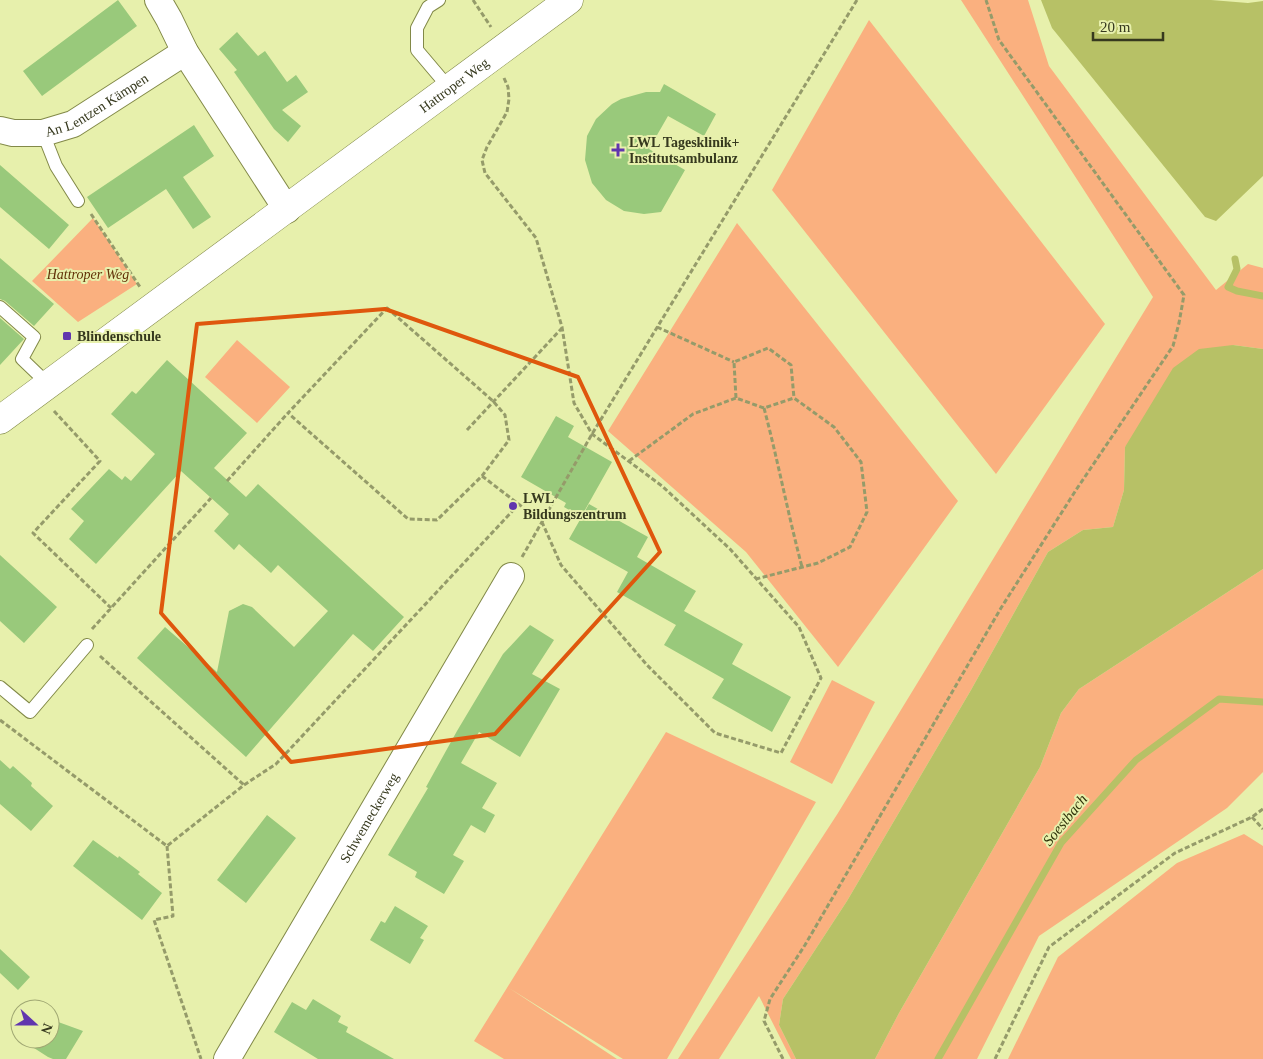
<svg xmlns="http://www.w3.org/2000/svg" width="1263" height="1059" viewBox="0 0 1263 1059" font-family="Georgia,serif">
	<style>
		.green { fill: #fab07f }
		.water { fill: #b7c166 }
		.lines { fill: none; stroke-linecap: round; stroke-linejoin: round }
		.stream { stroke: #b7c166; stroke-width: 7 }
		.building { fill: #99c97b }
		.lane-casing { stroke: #828948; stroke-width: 14 }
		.street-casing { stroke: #828948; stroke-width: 28 }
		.secondary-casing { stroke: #828948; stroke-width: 29 }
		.path { stroke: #959b6a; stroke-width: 3; stroke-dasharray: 5 2.5; stroke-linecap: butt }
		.lane { stroke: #fff; stroke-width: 12 }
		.street { stroke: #fff; stroke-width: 26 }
		.secondary { stroke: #fff; stroke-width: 28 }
		.marked { fill: none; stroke: #df570d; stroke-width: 4; stroke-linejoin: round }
		.poi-dot { fill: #6036ae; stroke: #e7f0ac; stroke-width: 2 }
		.labels { text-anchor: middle; stroke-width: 4; stroke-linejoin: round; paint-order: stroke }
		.street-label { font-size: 14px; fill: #36391e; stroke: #e7f0ac }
		.poi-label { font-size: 14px; font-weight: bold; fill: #36391e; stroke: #e7f0ac; text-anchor: start }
		.park-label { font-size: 14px; font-style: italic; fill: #623107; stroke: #e7f0ac }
		.water-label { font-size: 15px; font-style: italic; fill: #2e3109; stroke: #e7f0ac }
	</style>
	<rect width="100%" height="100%" fill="#e7f0ac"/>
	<path class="green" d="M961,0h67l21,66 167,224 32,-26 15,4v81l-30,-4 -108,102 -1,43 -11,37 -30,3 -35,22 -77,138 -124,211 -64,98 -4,26 17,34h-5l-32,-63 -40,63h-41l160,-246 315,-516z
		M869,20l236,304 -109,150 -224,-284z
		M93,218l44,66 -59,38 -46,-41z
		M737,223l221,278 -120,166 -92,-115 -138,-121z
		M237,340l53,47 -33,36 -52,-46z
		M1263,569v203l-36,36 -188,128 -62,123h-102l24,-46 141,-246 21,-54 18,-24z
		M832,680l43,22 -43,82 -42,-22z
		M666,732l150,70 -149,257h-44l-114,-71 108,71h-113l-30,-18z
		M1244,834l19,12v213h-255l50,-102 119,-94z"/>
	<path class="water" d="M1041,0h170l37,3 15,-2v175l-47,45 -11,-4 -153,-189z
		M1233,345l30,4v220l-184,120 -18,24 -21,54 -141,246 -24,46h-79l-17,-34 4,-26 64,-98 124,-211 77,-138 35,-22 30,-3 11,-37 1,-43 48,-79 26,-19z"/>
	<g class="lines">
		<path class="stream" d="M1235,259l2,10 -9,18 9,4 26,5
			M938,1059l123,-216 75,-83 83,-61 44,3"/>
	</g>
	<path class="building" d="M118,0l19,26 -95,70 -19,-25z
		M237,32l21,24 7,-5 22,31 9,-7 12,17 -26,18 19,16 -13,16 -14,-13 -40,-57 3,-2 -18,-21z
		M664,84l52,30 -12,22 -36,-20 -19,33 36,21 -24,42 -17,2 -20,-3 -18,-11 -14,-17 -7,-23 2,-24 9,-17 16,-15 9,-5 25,-7h14z
		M194,125l20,31 -31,21 28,40 -18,12 -27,-40 -58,39 -21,-31z
		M0,165l69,60 -20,24 -49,-42z
		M0,258l54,46 -20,22 -29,-25 -5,-2z
		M0,318l24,21 -24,26z
		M167,360l80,73 -33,35 32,29 12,-13 146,133 -31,34 -20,-17 -107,123 -109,-99 28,-31 52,45 12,-61 14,-7 9,3 42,40 34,-36 -50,-46 -7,8 -32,-29 -5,6 -20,-19 15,-17 -48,-43 -85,93 -27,-25 15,-18 -13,-12 38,-40 13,11 3,-4 6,5 24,-27 -44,-40 21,-23 4,3z
		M556,416l18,10 -6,11 44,25 -31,55 -17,-10 2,-4 -45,-26z
		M589,504l59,33 -11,20 59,34 -12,20 59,33 -11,20 59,33 -19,35 -60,-34 12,-19 -60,-34 12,-20 -59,-33 11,-20 -59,-33z
		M0,555l57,52 -33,36 -24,-22z
		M530,625l24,15 -22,34 28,15 -40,68 -41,-25 -18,31 36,20 -15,25 13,7 -10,18 -14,-8 -18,30 11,6 -20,33 -29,-17 2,-5 -29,-17 40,-67 -2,-1 31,-56 46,-77z
		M0,760l10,9 3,-3 19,17 -1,3 22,20 -22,25 -31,-27z
		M267,815l29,23 -50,65 -29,-23z
		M93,840l25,18 1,-2 21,16 -2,2 24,19 -20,27 -69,-54z
		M395,906l33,20 -8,12 4,2 -14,24 -40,-24 11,-19 4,2z
		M0,949l30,28 -12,13 -18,-17z
		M313,999l28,17 -3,6 10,5 -2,5 48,27h-76l-44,-27 18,-30 14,8z
		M50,1019l33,12 -17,28h-13l-5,-2 -28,-18h30z"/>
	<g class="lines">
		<defs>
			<path id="lane" d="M439,0l-11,7 -11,21v22l33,39
				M43,133l13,33 22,35
				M0,307l34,30 -12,22 26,25
				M0,687l30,25 57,-67"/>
			<g id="street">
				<path d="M158,0l11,19 16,33 102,158"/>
				<path id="s1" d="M0,130l13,3h30l30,-9 112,-72"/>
				<path id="s2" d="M227,1059l284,-483"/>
			</g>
			<g id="secondary">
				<path id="s3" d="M0,420l569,-420"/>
			</g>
		</defs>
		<use href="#lane" class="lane-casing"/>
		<use href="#street" class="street-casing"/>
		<use href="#secondary" class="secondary-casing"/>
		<path class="path" d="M473,0l18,27
			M91,214l49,73
			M387,308l106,93 12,14 4,25 -27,36 -45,44 -29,-1 -120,-106z
			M657,327l77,35
			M736,398l-2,-36 34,-14 23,17 3,33
			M764,408c14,53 24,106 38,159
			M54,411l46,50 -67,72 78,75
			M467,430l95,-102
			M629,461l64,-47 43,-16 28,10 30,-10 40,29 27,35 6,50 -17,35 -32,16 -62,16
			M482,476l60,46 19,43 86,100 68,68 66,20 40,-75 -22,-51 -69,-78 -68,-63 -70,-52 -18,-31 -12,-76 -26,-89 -51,-65 -3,-13 5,-13 20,-35 2,-13 -1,-12 -4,-9
			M227,481l61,-68
			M522,557l70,-123 265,-434
			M92,629l119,-131
			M100,656l144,129
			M0,720l167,126 77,-61 32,-21 243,-260
			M1252,817l11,12
			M167,846l6,70 -19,4 47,139
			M783,1059l-19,-38 6,-22 35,-54 196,-337 75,-118 97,-144 6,-23 5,-28 -185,-255 -13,-40
			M995,1059l54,-112 126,-94 77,-36 11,-8"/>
		<use href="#lane" class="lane"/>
		<use href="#street" class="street"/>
		<use href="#secondary" class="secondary"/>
	</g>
	<path class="marked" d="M385,309l193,68 82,175 -165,182 -204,28 -130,-149 36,-289z"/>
	<g class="poi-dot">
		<path d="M615.5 142.5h5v5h5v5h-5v5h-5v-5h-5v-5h5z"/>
		<rect x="62" y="331" width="10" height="10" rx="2.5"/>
		<circle cx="513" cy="506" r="5"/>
	</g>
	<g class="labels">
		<g class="street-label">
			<text dy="5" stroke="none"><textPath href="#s3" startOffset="564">Hattroper Weg</textPath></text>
			<text dy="5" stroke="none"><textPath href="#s1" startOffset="104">An Lentzen Kämpen</textPath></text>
			<text dy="5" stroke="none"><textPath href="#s2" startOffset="280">Schwemeckerweg</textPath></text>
		</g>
		<g class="poi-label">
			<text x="629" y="147">LWL Tagesklinik+<tspan x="629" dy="16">Institutsambulanz</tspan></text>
			<text x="77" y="341">Blindenschule</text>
			<text x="523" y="503">LWL<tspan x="523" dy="16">Bildungszentrum</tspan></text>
		</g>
		<g class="park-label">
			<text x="88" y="279">Hattroper Weg</text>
		</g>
		<g class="water-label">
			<text transform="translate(1065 820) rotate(-51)" y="5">Soestbach</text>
		</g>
	</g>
	<g transform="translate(35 1024) rotate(111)"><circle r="24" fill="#e7f0ac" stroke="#a0a773"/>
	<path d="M0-4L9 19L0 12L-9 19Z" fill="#6036ae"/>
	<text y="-8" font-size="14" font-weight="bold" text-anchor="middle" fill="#36391e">N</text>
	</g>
	<path d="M1093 32v8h70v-8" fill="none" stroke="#36391e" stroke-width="2.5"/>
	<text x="1100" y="32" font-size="15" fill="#36391e" stroke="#e7f0ac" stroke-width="4" paint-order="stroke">20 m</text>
</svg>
